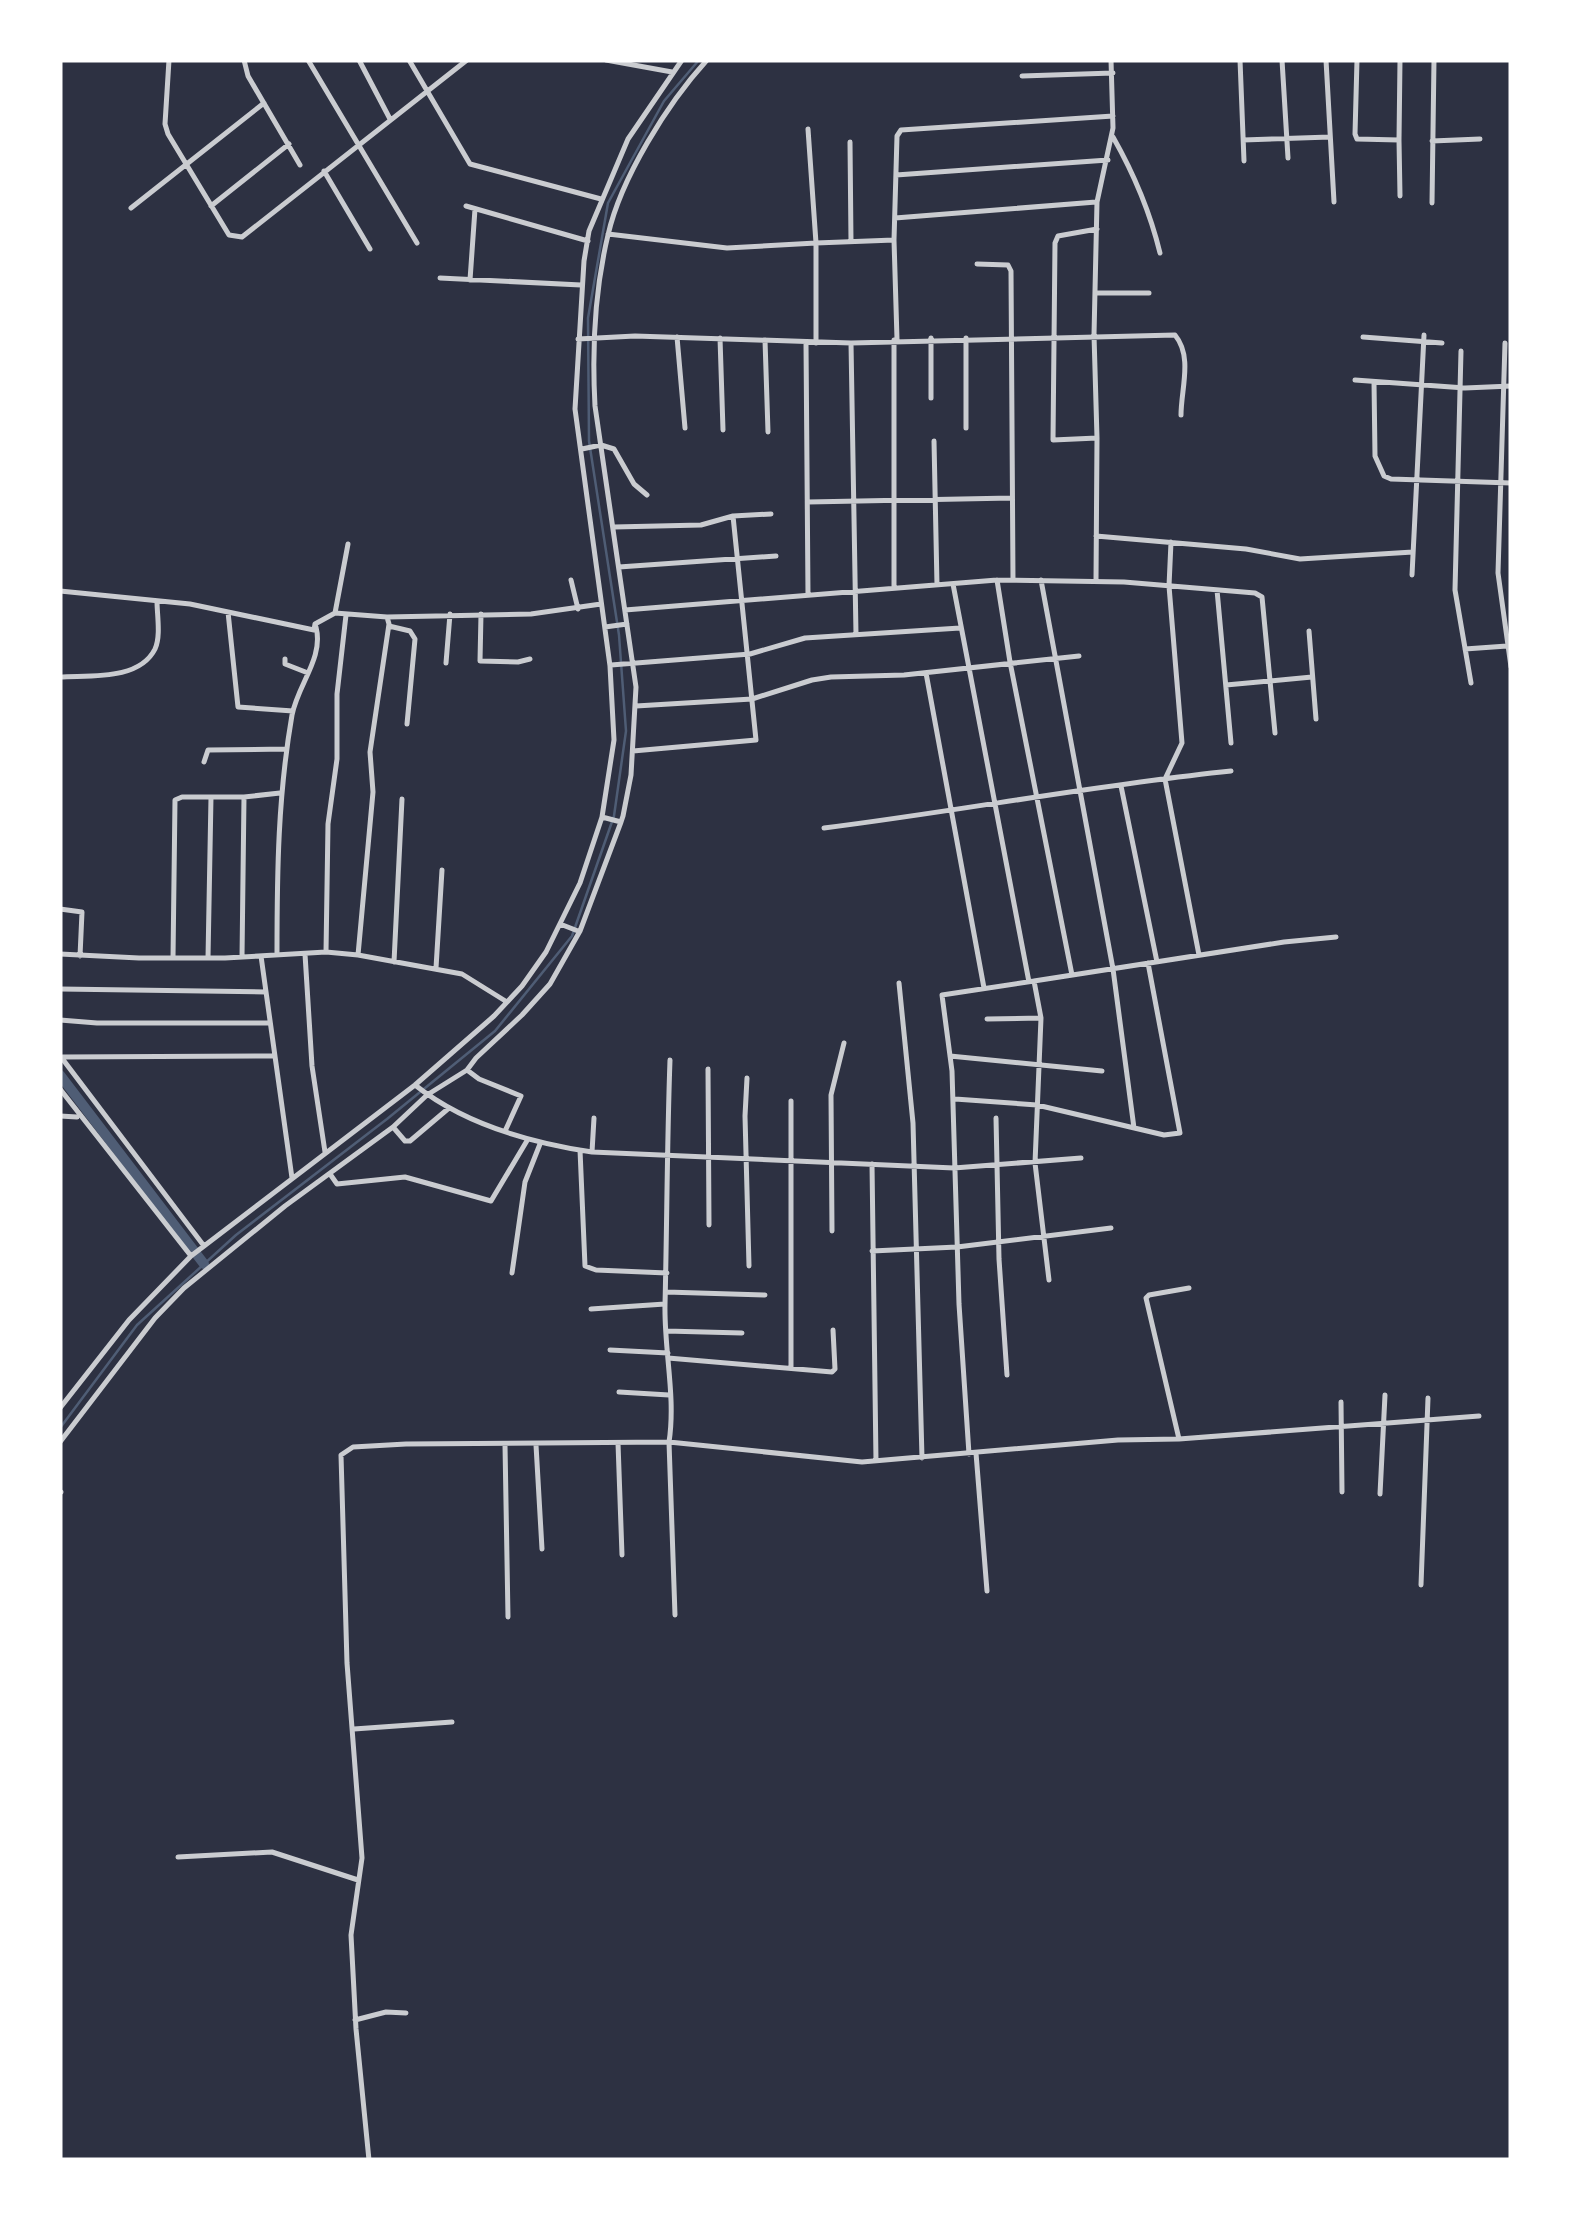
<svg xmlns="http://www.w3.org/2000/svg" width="1571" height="2220" viewBox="0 0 1571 2220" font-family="'Roboto Condensed',sans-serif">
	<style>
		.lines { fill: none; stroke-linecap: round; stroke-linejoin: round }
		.stream { stroke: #4f5d75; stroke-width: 2.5 }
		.canal { stroke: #4f5d75; stroke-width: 10 }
		.minor { stroke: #caccd0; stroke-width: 5 }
	</style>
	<rect width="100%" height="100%" fill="#2d3142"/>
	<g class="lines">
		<path class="stream" d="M60,1428l77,-103 99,-90 151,-116 108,-88 77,-95 42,-120 12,-85 -7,-96 -30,-194 -1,-123 20,-115 56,-102 35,-41"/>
		<path class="canal" d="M60,1075l144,189"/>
		<path class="minor" d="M169,60l-4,64 3,10 61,101 13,2 225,-177
			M244,60l4,16 52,89
			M308,60l109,183
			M359,60l31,59
			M409,60l61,104 131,35
			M606,60l66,12
			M1240,60l4,101
			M1282,60l6,98
			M1326,60l8,142
			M1357,60l-2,74 2,5 42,1 1,-80
			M1022,76l91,-3
			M1113,137c21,37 37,75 47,116
			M1243,140l87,-3
			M1399,140l1,56
			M1432,141l48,-2
			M850,142l1,100
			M324,171l46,78
			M896,175l212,-15
			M1432,203l2,-143
			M211,206l78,-62
			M466,206l122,35
			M131,208l133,-105
			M895,218l201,-16
			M1097,229l-39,7 -3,7 -2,197 44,-2 -3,-103 3,-133 16,-74 -2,-68
			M608,234l119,14 89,-5 -8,-114
			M894,240l3,-104 4,-6 212,-14
			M977,264l31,1 3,6 2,309
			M440,278l141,7
			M470,280l5,-71
			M1095,293h54
			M677,337l8,91
			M1363,337l79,6
			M720,338l3,92
			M931,338v60
			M966,338v90
			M578,339l57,-3 216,7 324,-8c18,22 6,54 6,80
			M765,340l3,92
			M894,340v248
			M806,343l2,252
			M816,343v-100l78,-3 3,99
			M851,343l5,291
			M1505,343l-7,230 13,94
			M1461,351l-6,239 16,93
			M1355,380l110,8 46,-2
			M1374,382l1,74 9,20 7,3 120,4
			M934,441l3,144
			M582,449l19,-4 13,4 20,35 13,11
			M808,502l204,-4
			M614,527l87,-2 32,-9 38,-2
			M1096,536l150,13 54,10 113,-7
			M1171,542l-2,44 13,157 -17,36 34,176
			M619,567l157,-11
			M1412,575l12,-240
			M571,580l7,29
			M997,580l13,82 62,313
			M1041,580l72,389 21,159
			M1096,581l1,-143
			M953,584l76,398
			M1217,590l14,153
			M60,591l130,13 124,26 1,-6 20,-11 52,4 144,-3 70,-10
			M625,610l372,-30 127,2 131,11 7,4 13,136
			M228,612l10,95 55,4
			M335,613l13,-69
			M481,614l-1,47 38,1 12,-3
			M389,626l21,5 5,8 -8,85
			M605,627l22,-3
			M1309,631l7,88
			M1465,649l42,-3
			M285,659v5l23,9
			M446,663l4,-49
			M611,665l139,-11 55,-16 155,-10
			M926,673l58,315
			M60,677c29,-2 79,4 95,-28 6,-13 2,-34 2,-48
			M1226,685l86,-8
			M636,706l116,-7 60,-19 19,-3 73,-2 175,-19
			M633,751l123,-11 -23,-224
			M204,762l4,-12 78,-1
			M1121,786l36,176
			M602,817l19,5 2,-6 8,-41 5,-88 -41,-281c-3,-55 0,-117 13,-171 13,-57 59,-131 99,-175
			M824,828c136,-17 270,-43 407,-57
			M60,909l22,3 -2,44
			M560,924l18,7
			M326,952l2,-128 9,-65v-65l9,-79
			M60,954l79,4h86l101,-6 32,3 104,19 45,28
			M277,954c0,-83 1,-158 15,-239 6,-31 32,-57 24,-88
			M305,954l7,112 13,86
			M358,955l15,-163 -3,-40 19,-128 -2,-7
			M261,956l31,222
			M242,957l2,-160
			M173,958l2,-158 7,-3h62l36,-4
			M208,958l3,-161
			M394,962l8,-163
			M436,968l6,-98
			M899,983l14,140 9,335
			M60,989l206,3
			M987,1019l54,-1
			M60,1020l37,3h173
			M950,1056l152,15
			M61,1057l143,189
			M62,1057l213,-1
			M708,1069l1,156
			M467,1070l12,9 42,17 -15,33
			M747,1078l-2,38 4,150
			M415,1085c49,39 117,58 177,67l362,16 127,-10
			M60,1089l131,167
			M955,1099l82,6 127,30 16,-2 -32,-170
			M791,1101v267
			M60,1116l17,1
			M996,1118l3,141 8,116
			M393,1127l12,14h5l39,-33
			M580,1150l5,116 11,4 71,3
			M592,1152l2,-34
			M872,1164l4,297
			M330,1174l7,10 68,-7 86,24 37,-62
			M832,1231l-1,-136 13,-52
			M872,1251l85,-4 154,-19
			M512,1273l13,-91 15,-38
			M1049,1280l-14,-117 6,-145 -7,-37 250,-39 52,-5
			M666,1292l99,3
			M591,1309l74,-5
			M666,1331l76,2
			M610,1350l58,3
			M668,1358l164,14 3,-3 -2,-39
			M619,1392l50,3
			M1341,1402l1,90
			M60,1408l69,-88 62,-64 224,-171 79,-69 28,-30 24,-34 34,-69 22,-66 12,-77 -4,-74 -35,-257 9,-148 5,-30 39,-92 54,-79
			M1179,1439l300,-23
			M60,1442l95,-124 29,-30 101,-82 108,-79 34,-32 40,-25 9,-12 46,-43 28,-31 30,-53 41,-109
			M618,1443l4,112
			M505,1445l3,172
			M536,1445l6,104
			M976,1453l11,138
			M969,1454l-10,-150 -7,-233 -10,-76 92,-14
			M60,1492h1
			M1380,1494l5,-99
			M1421,1585l7,-187
			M675,1615l-6,-173 193,20 256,-22 61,-1 -33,-141 3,-3 40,-7
			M354,1729l98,-7
			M178,1857l94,-5 86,28
			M355,2020l31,-8 20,1
			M369,2160l-13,-131 -5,-94 11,-77 -15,-195 -6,-208 12,-8 53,-3 263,-2c7,-45 -5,-92 -4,-137 2,-82 2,-163 5,-245"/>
	</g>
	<rect width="1571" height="2220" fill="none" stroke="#ffffff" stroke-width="125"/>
</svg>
